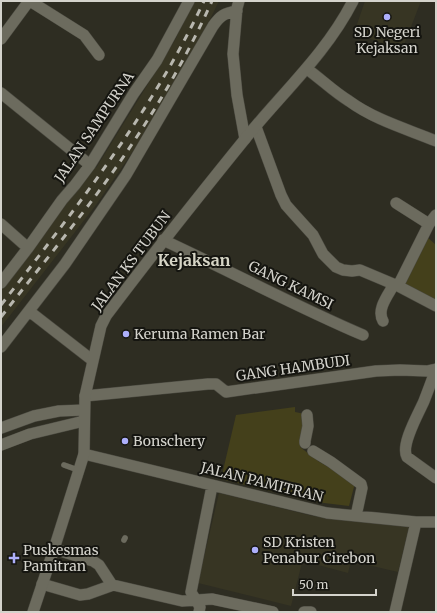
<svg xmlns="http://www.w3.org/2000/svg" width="437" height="613" viewBox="0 0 437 613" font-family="Merriweather,serif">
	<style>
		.built { fill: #373523 }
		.grass { fill: #44401b }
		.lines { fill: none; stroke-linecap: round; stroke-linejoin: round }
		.service-casing { stroke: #4b4a41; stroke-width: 6 }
		.minor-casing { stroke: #4b4a41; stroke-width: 12 }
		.tertiary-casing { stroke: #4b4a41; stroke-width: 12 }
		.service { stroke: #6c6b5e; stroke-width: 5.5 }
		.minor { stroke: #6c6b5e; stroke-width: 11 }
		.tertiary { stroke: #6c6b5e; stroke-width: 11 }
		.rail { stroke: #b8b7af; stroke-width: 3; stroke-dasharray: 7 7; stroke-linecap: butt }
		.poi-dot { fill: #adaffb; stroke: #151510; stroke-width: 1.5 }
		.labels { text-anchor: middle; stroke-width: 4; stroke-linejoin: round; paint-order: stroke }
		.poi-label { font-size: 14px; fill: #d4d3cc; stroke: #151510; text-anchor: start }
		.street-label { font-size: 14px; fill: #d4d3cc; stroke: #151510 }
		.quarter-label { font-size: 16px; font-weight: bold; fill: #d6d5c6; stroke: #151510 }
	</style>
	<rect width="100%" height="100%" fill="#2e2d22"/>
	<path class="built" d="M194,1h25l-28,57 -42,70 -53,77 -95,122v-40l89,-119h6l78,-126z
		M365,1h56l-19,49 -48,-17z
		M219,493l94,23 -3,14 3,-14 96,11 -11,45 -47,-11 -3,12 -45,-12 1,-6 -13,51 -93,-23z"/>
	<path class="grass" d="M427,237l9,8v55l-32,-16z
		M295,407v5l10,2 -5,29v4l18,14 37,22 -6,23 -33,-4 -95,-23 15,-64z"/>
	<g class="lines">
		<defs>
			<path id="service" d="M64,465l14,5
				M124,540l1,-2"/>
			<path id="minor" d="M30,1l54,34 15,20
				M239,1l-2,7 -4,46 4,41 8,44
				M1,39l28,-38
				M307,69c14,10 27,23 42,32 26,19 58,28 87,40
				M1,93l89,72
				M256,127l25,68 5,10 8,9 19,21 10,19 13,13 7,3 9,1 8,-1 38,16
				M396,203l33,21
				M436,215l-7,9 -31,62 38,20
				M1,224l27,24
				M163,240c67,31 132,66 200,95
				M1,283l27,-35 34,-48 13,-15 15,-20 44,-72 23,-33 32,-59
				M29,311l63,49
				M383,321c-7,-12 6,-27 11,-37
				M1,347l64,-83 61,-89 87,-149c7,-10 11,-13 24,-15
				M436,369c-4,11 -8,22 -12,32 -5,12 -24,44 -17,56l29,21
				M85,396l123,-12h8l10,8 150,-21 24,-1 27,1 9,-2
				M1,428l33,-12 25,-5 25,-1
				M305,443v-2l3,-15 -1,-11
				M1,445l29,-11 54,-13
				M313,451l18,11 30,22 1,4 -6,28
				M84,454l243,59 89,9h20
				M54,549l39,12 6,4 13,20
				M42,584l38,11 8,-1 25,-9 69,16 30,-2 61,13
				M199,612l1,-5 -9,-15 21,-106
				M304,612h7
				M395,612l21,-90"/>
			<path id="tertiary" d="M33,612l21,-63 30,-95 1,-58 16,-70 5,-10c45,-60 92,-119 139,-177 37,-46 81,-85 108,-138"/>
		</defs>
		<use href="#service" class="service-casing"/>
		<use href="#minor" class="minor-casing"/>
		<use href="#tertiary" class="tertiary-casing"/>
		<use href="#service" class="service"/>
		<use href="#minor" class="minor"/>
		<use href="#tertiary" class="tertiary"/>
		<path class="rail" d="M1,305c75,-97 151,-193 203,-304
			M1,317c45,-58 93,-115 133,-176 30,-45 56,-91 78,-140"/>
	</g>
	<g class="poi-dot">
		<circle cx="387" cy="17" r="4"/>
		<circle cx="126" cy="334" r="4"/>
		<circle cx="125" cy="441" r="4"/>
		<circle cx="255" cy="550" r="4"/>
		<path d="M12 552h4v4h4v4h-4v4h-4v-4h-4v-4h4z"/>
	</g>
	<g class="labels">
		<g class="poi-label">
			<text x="387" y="37" text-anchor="middle">SD Negeri<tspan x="387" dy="16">Kejaksan</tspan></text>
			<text x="134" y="339">Keruma Ramen Bar</text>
			<text x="133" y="446">Bonschery</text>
			<text x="263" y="547">SD Kristen<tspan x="263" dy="16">Penabur Cirebon</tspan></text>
			<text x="23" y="555">Puskesmas<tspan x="23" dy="16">Pamitran</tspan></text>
		</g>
		<g class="street-label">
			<text transform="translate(94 127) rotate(-56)" y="5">JALAN SAMPURNA</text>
			<text transform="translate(131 261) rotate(-53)" y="5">JALAN KS TUBUN</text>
			<text transform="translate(291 285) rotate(26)" y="5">GANG KAMSI</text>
			<text transform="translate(293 368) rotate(-8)" y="5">GANG HAMBUDI</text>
			<text transform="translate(262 482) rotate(14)" y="5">JALAN PAMITRAN</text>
		</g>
		<g class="quarter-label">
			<text x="194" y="266">Kejaksan</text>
		</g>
	</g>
	<rect width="437" height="613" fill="none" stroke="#d4d3cc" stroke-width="4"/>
	<path d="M293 589v6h83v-6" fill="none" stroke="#d4d3cc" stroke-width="2"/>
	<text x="299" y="589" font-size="12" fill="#d4d3cc" stroke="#151510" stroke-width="3" paint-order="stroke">50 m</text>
</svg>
